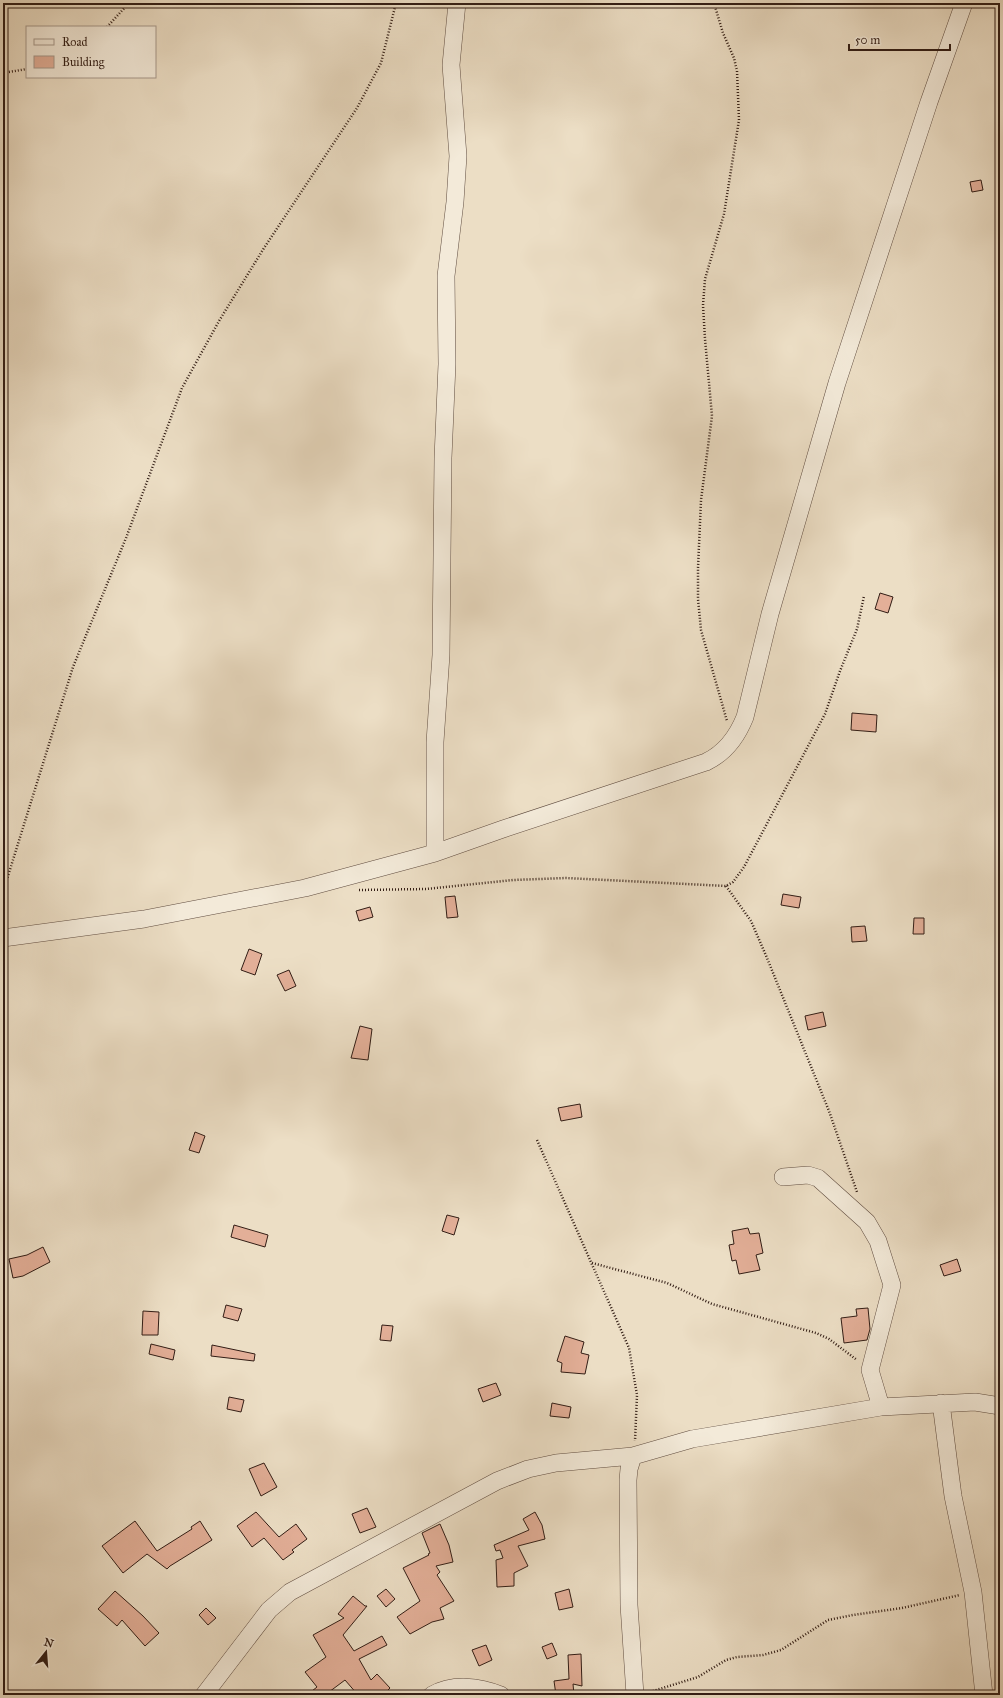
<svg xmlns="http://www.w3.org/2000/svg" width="1003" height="1698" viewBox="0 0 1003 1698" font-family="'IM FELL Great Primer',serif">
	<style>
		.building { fill: #e3af98; stroke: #321d15 }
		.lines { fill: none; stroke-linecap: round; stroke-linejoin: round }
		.minor-casing { stroke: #604d41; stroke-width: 18 }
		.path { stroke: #321d15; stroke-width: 2.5; stroke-dasharray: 1 2; stroke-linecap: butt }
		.minor { stroke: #f3ead9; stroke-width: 17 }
	</style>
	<rect width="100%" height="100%" fill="#ecdec5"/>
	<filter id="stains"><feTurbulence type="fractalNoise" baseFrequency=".005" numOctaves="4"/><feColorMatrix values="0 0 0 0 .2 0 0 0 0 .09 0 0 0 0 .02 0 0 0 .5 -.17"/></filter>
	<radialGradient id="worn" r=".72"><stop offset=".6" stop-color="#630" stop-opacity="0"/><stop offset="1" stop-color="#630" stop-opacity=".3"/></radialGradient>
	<path class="building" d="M981,180l2,10 -11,2 -2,-10z
		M880,593l13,4 -5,16 -13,-4z
		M852,713l25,2 -1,17 -25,-2z
		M783,894l18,3 -2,11 -18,-3z
		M455,896l3,21 -11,1 -2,-21z
		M370,907l3,10 -14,4 -3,-10z
		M914,918h10v16h-11z
		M865,926l2,15 -15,1 -1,-15z
		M249,949l13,5 -7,21 -14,-5z
		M289,970l7,16 -11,5 -8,-16z
		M823,1012l3,14 -18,4 -3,-14z
		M360,1026l12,3 -4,31 -17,-2z
		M580,1104l2,13 -21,4 -3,-13z
		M195,1132l10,4 -6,17 -10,-3z
		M447,1215l12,3 -5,17 -12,-4z
		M234,1225l34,10 -3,12 -34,-10z
		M748,1228l2,6 9,-1 4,20 -7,2 4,15 -21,4 -3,-14 -4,1 -3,-16 5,-1 -2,-13z
		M43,1247l7,15 -27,14 -10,2 -4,-19 18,-4z
		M957,1259l4,12 -17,5 -4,-11z
		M226,1305l16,4 -4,12 -15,-4z
		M868,1308l2,21 -3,11 -23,3 -3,-25 16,-2 -1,-7z
		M143,1311l16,1 -1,23h-16z
		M382,1325l11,1 -2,15 -11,-1z
		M565,1336l19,6 -3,11 8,2 -4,19 -24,-2 1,-9 -5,-2z
		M151,1344l24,6 -2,10 -24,-6z
		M212,1345l43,9 -1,7 -43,-5z
		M496,1383l5,12 -18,7 -5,-13z
		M229,1397l15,3 -3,12 -14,-3z
		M552,1403l19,4 -2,11 -19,-2z
		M264,1463l13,24 -16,9 -12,-27z
		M367,1508l9,19 -16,6 -8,-19z
		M256,1512l23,25 17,-13 11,15 -15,11 2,2 -11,8 -19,-22 -12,9 -15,-21z
		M535,1512l7,13 3,14 -27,7 10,20 -14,7v13l-17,1 -1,-27 7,-2 -3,-8 -4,1 -2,-6 35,-15 -6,-11z
		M135,1521l22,30 35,-22 -1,-2 9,-6 12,19 -42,26 -3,3 -20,-15 -24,19 -21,-27z
		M440,1524l9,21 4,17 -17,4 4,6 -3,3 17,26 -14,7 4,11 -12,3 -22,12 -13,-17 23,-16 -17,-33 26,-13 -1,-1 2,-1 -8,-20z
		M386,1589l9,10 -9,8 -9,-11z
		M569,1589l4,18 -14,3 -4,-17z
		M115,1591l28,25 16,17 -14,13 -23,-26 -5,6 -19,-17z
		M353,1596l12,10h2l-24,29 11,16 28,-15 5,9 -28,14 12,21 6,-6 13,14 -7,7h-25l-13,-15 -20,15h-18l10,-8 -12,-15 21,-15 -13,-22 31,-17 -6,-4z
		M206,1608l10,10 -8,7 -9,-10z
		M552,1643l5,12 -10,4 -5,-12z
		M486,1645l6,15 -13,6 -7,-16z
		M581,1654l1,32 -9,-2 1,11h-18l-2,-14 15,-2 -1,-24z"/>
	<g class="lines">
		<defs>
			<path id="minor" d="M435,853v-111l6,-87 2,-197 4,-94 -1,-88 9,-74 3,-46 -7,-91 6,-62
				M3,938l141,-19 161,-31 130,-35 68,-24 203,-67c19,-9 31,-25 39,-45l25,-103 67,-231 92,-281 35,-99
				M783,1177l25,-2 10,3 49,44 11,19 14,44 -22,85 11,37
				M941,1403l12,93 20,96 11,103
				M204,1695l65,-85 21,-18 207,-111 31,-12 28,-6 77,-7
				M432,1695c21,-12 47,-9 69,0
				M635,1695l-6,-90 -1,-125 1,-11 4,-13 59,-17 189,-32 94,-5 25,4"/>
		</defs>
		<use href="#minor" class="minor-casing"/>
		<path class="path" d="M714,3l9,30 11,25 3,13 2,49 -15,94 -19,65 -2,26 2,34 7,77 -11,84 -3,68v31l3,31 26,91
			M107,27l22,-24
			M3,73l24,-4
			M726,886l25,35 16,37 62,153 28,81
			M359,890l67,-1 87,-9 53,-2 160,8 7,-4 11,-15 81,-153 15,-43 17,-42 7,-33
			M3,892l70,-225 53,-129 56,-150 37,-67 45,-73 93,-140 24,-45 15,-60
			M537,1140l92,208 8,47 -2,46
			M592,1263l75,20 45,21 104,29 13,6 28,21
			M650,1692l48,-15 28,-17 11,-3 26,-2 18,-5 47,-30 25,-5 49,-7 58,-13"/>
		<use href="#minor" class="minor"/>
	</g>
	<rect width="1003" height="1698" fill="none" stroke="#ecdec5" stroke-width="16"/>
	<rect x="4" y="4" width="995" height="1690" fill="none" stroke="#321d15" stroke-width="2"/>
	<rect x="8" y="8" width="987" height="1682" fill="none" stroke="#321d15"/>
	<rect x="26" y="26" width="130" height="52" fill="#f3ead9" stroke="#a6988b"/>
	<rect x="34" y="39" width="20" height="6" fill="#f3ead9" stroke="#a6988b"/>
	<text x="62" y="46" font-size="12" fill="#321d15">Road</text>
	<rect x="34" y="56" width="20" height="12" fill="#e3af98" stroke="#a6988b"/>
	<text x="62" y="66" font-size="12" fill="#321d15">Building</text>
	<g transform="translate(46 1652) rotate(17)" stroke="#f3ead9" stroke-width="3" paint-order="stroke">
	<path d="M0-3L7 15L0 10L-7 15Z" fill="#321d15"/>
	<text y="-6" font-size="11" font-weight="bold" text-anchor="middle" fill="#321d15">N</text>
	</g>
	<path d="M849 44v6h101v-6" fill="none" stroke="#321d15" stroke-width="2"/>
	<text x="855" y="44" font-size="12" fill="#321d15" stroke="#f3ead9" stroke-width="3" paint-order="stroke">50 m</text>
	<rect width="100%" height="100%" filter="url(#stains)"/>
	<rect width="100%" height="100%" fill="url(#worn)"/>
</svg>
